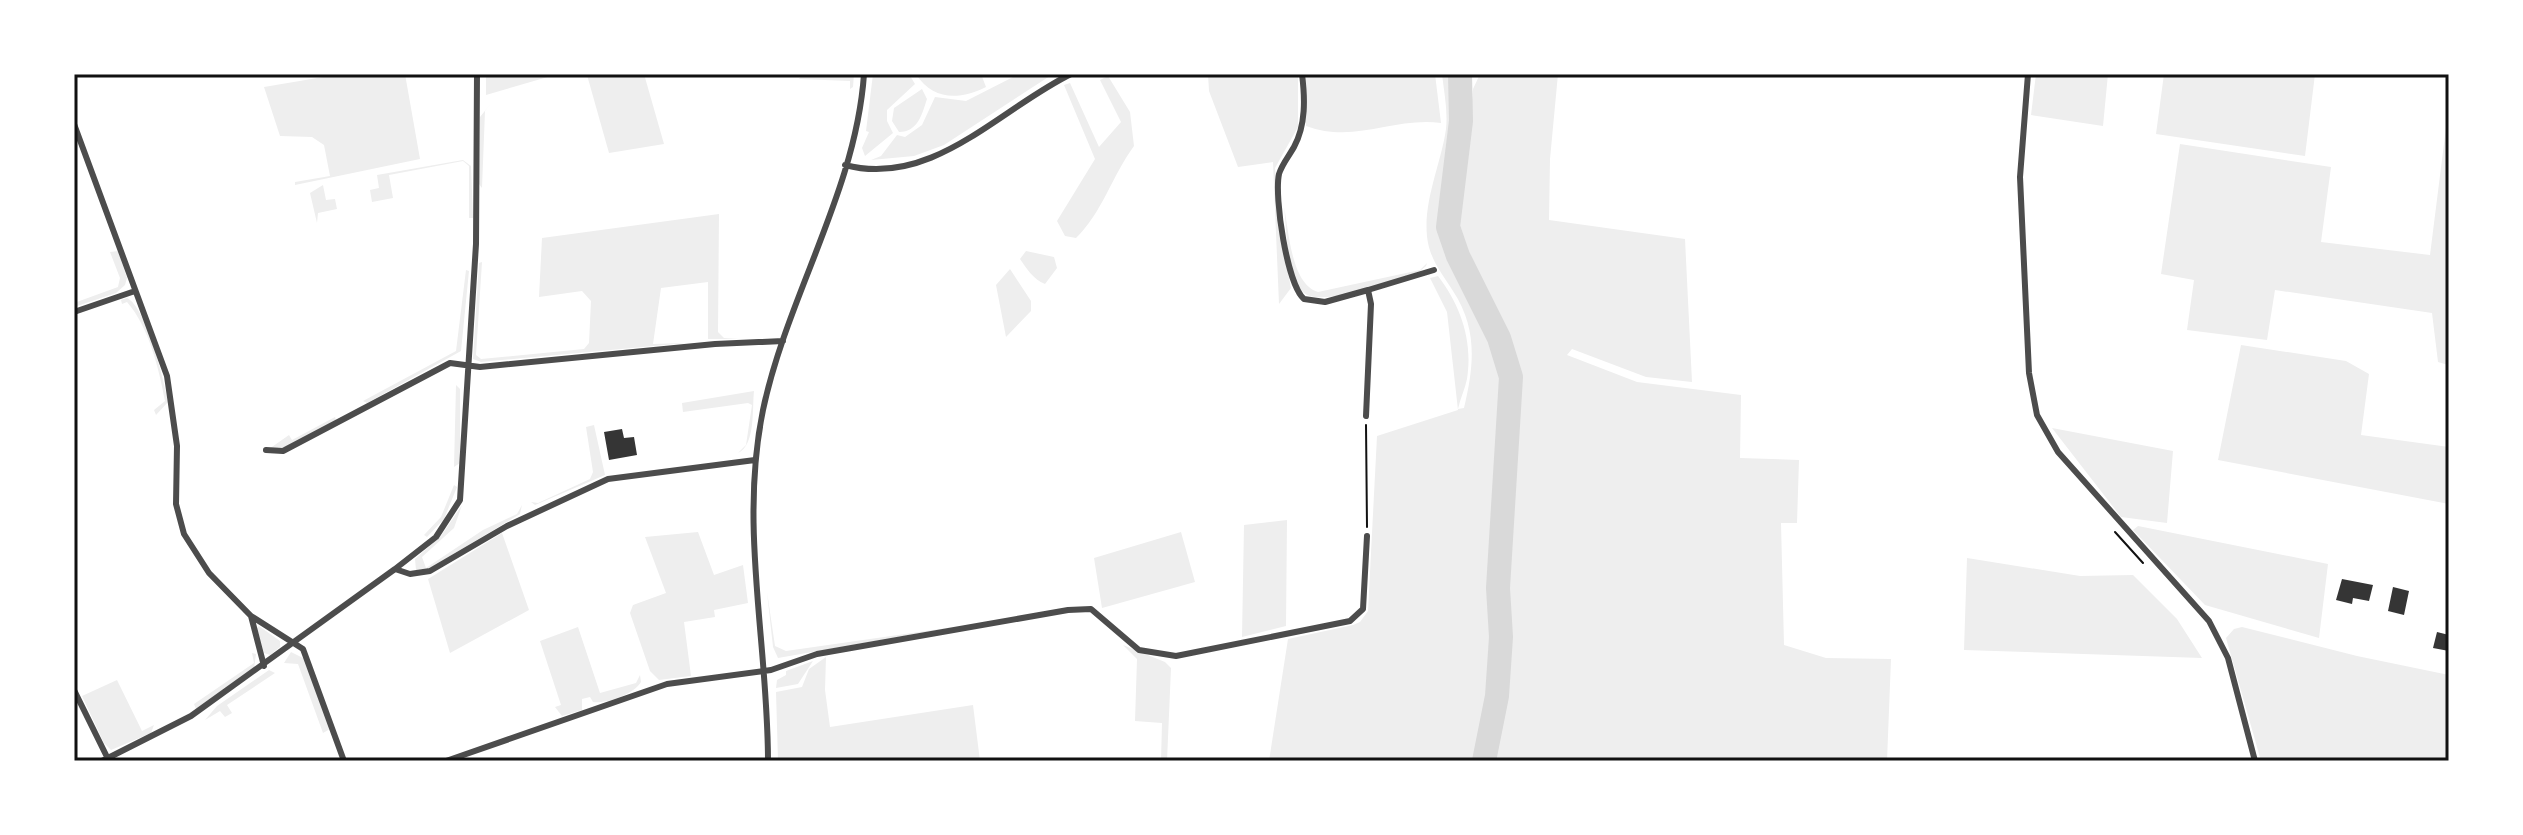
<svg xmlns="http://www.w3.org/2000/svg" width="2523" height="835" viewBox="0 0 2523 835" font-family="'PT Sans',sans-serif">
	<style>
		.green { fill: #eee }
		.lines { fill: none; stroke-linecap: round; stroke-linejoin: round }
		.river { stroke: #d9d9d9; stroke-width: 24 }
		.building { fill: #353535 }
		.path { stroke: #111; stroke-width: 2 }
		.minor { stroke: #4c4c4c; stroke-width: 6 }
		.neatline { fill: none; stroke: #111; stroke-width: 3 }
	</style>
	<rect width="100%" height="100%" fill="#fff"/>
	<path class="green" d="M341,74h64l15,85 -125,26v-3l35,-6 -6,-31 -12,-8 -32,-1 -16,-49z
		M486,74h72l-72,21z
		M644,74l20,70 -55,9 -22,-78z
		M803,74h51l-1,13 -3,2v-8l-51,-2z
		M873,74h36l6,10 -28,26v11l6,12 -28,23 -3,-8 7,-16 -3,-1z
		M916,74h65l5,13c-26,13 -53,14 -70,-13z
		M1019,74h34l-109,71 -30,11 -43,4 10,-4 16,-21 8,2 17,-12 13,-28 31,4z
		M1208,74h90v53l-23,41 6,70 10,50 -12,16 -6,-142 -35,5 -29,-76z
		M1305,74h130l6,49c-48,-6 -86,21 -135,3z
		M1442,74h8l4,48 -13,81 1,33 41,80 19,52 2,18 -18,312 -13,63h-204l19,-122 65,-14 7,-3 8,-11 9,-175 81,-26 -11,-98 -17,-34 8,-2c23,30 35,65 29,103 -2,10 -7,20 -9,30l6,-1c10,-42 14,-79 -11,-117 -10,-16 -21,-29 -25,-48 -7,-38 13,-78 18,-114 2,-18 -2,-37 -4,-55z
		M1480,74h78l-8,85 -1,61 136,19 7,143 -46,-5 -74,-28 -5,6 70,27 104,13 -1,63 59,2 -2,63h-16l3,122 42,13 65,1 -4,102h-397l14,-64 5,-58 -4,-52 13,-200 -12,-51 -50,-105 -1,-27 13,-61 5,-54z
		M2036,74h72l-5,52 -72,-11z
		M2164,74h151l-10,82 -149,-22z
		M1108,76l22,36 4,34c-22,30 -32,67 -58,92l-11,-2 -8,-15 38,-62 -31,-74 6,-2 29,64 22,-25 -21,-42z
		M922,89l5,10c-5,15 -9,33 -28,33l-7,-11 2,-13z
		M492,102l-7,9 -3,77 -3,-4 1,-67z
		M2449,104l-1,261 -10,-3 -6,-49 -157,-23 -8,50 -80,-10 7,-50 -33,-6 19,-130 151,23 -10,75 109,13z
		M463,160l8,6 2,52h-4v-52l-6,-5 -74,14 4,23 -21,4 -2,-12 9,-2 -2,-13z
		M323,185l3,15 9,-1 2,10 -19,4 -1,10 -7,-30z
		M1284,207c5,24 7,77 34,85l102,-22 7,-7 -1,3 -7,6c-23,6 -101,39 -117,19 -16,-20 -15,-60 -18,-84z
		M719,214l-1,118 6,6 15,1h-31v-57l-47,6 -8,56 33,-1 -205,19 -8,-3 6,-96 3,-1 -6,93 5,4 103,-10 5,-6 2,-42 -9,-10 -43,6 3,-59z
		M118,251l9,27 -2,7 -9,8 -42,14v-4l44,-16 2,-9 -10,-26z
		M1026,251l28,6 3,11 -12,16c-12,-5 -18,-15 -25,-25z
		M1010,269l21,32v10l-25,26 -10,-52z
		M466,270l3,1 -8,80 -94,52 -4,-2 93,-50z
		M127,298c19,9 37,82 41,104l-12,13 -2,-5 11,-9c-6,-32 -16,-74 -38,-99l-5,2 -1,-4z
		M2241,345l105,16 23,13 -8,61 88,12v57l-231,-44z
		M456,385l4,4v74l-6,4z
		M754,391c-2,16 2,54 -16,62l8,-8 6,-40 -4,-2 -65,9 -1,-9z
		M335,417l1,3 -51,27 -16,2 20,-14 3,5z
		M594,425l11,50 -70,30 -4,-3 7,1 52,-24 3,-7 -7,-45z
		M2052,428l121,23 -6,72 -46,-6z
		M454,485l3,2 -13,32 -17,18 -3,-2 17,-18z
		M462,505l-8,23 -32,29 4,11 57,-38 34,-16 5,-9 -2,9 -90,54 -14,2 -1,-11 26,-23z
		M1287,520l-1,106 -44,11 2,-112z
		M2138,526l190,38 -9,74 -114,-33 -72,-75z
		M698,532l16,43 29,-10 5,38 -34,7 1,7 -31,5 7,54 -32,4 -9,-9 -20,-58 3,-8 33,-12 -21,-56z
		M1181,532l14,50 -93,26 -8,-50z
		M502,533l27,77 -79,43 -22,-74z
		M1967,558l113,18 53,-1 44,44 25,39 -238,-8z
		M767,592l8,54 11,5 168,-24 -176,31 -5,-11z
		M259,626l21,15v6l-10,8 -6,-2 -7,-25z
		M578,627l22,66 36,-10 4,-8 1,7c-7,12 -34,22 -48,20l-3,-5 -8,2v11l-20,6 -7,-9 6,-2 -21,-64z
		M2242,627l115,29 92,19v86h-188l-35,-123 8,-9z
		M1123,645l42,17 6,6 -4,93h-6l1,-38 -27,-2 2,-62z
		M291,652l14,7 25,70 -7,4 -25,-69 -14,-1z
		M252,653l4,1 -2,14 -58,41 -2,-5 60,-41z
		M826,657l-1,33 5,37 143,-22 7,56h-202l-2,-69 26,-5 7,-18z
		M813,661l-15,23 -22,4 1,-8 9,-5v-4z
		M269,670l6,3 -48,32 5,8 -7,4 -5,-6 -15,9 12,-14z
		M117,680l25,51 12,-6 -3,8 -40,17 -7,-7 -22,-47z"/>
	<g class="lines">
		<path class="river" d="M1460,74l1,47 -13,106 10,29 41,82 12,39 -13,211 3,49 -4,59 -13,65"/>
	</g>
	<path class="building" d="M622,429l2,9 10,-1 3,18 -28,5 -5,-28z
		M2342,579l31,6 -4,16 -16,-3 -1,6 -16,-4z
		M2393,587l16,4 -5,24 -16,-4z
		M2437,632l12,3v16l-16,-3z"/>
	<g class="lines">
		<path class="path" d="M1366,425l1,102
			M2115,532l28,31"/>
		<path class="minor" d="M1302,74c3,24 4,51 -8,73 -5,9 -12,17 -15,27 -5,23 8,110 25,125l21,3 43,-12 3,14 -5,112
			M2028,74l-8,103 9,196 8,42 21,37 151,169 19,37 27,103
			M74,124l93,252 10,70 -1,58 8,30 25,39 42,43 52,33 41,112
			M845,165c87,23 153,-55 226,-91
			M1368,290l66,-20
			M74,312l61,-21
			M266,450l17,1 167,-88 30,4 235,-23 68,-3
			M395,569l41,-32 24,-37 16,-256 1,-170
			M251,616l13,50
			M74,690l34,69
			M102,761l89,-45 204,-147 15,5 20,-3 77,-45 101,-47 147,-19
			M446,761l221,-77 104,-14 46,-16 251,-44 23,-1 48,41 37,6 174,-35 13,-12 4,-73
			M768,761c0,-118 -29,-234 -5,-351 24,-114 93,-219 101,-336"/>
	</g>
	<rect width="2523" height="835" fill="none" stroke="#ffffff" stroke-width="152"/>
	<rect x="76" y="76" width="2371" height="683" class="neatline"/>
</svg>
